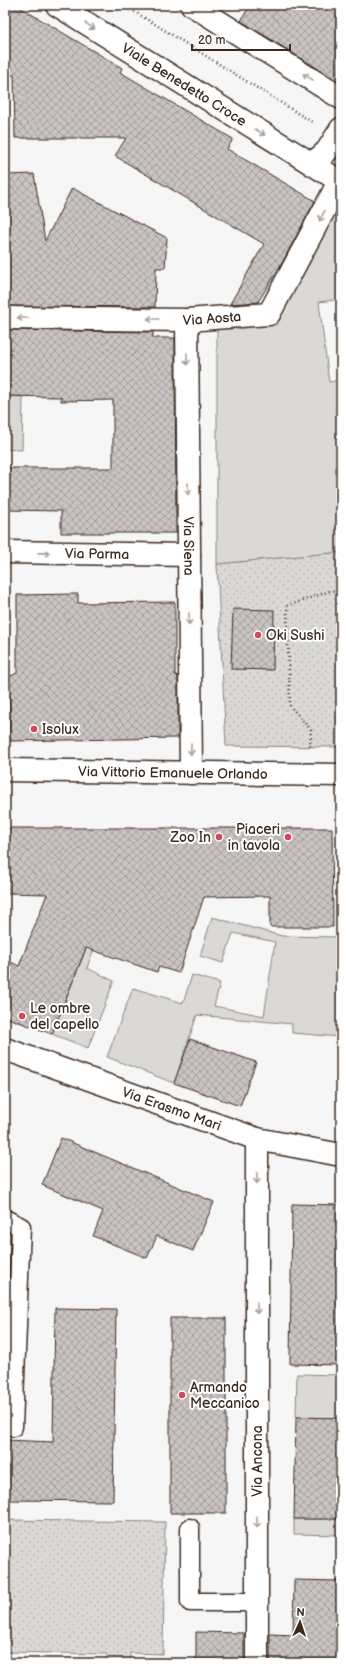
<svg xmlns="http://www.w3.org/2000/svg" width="346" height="1668" viewBox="0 0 346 1668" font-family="'Balsamiq Sans',sans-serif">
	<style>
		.park { fill: url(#park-dots); stroke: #8b827a }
		.garden { fill: #dbd9d6; stroke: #8b827a }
		.building { fill: url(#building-cross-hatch); stroke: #3b2a1e }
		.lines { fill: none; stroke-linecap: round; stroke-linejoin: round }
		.service-casing { stroke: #3b2a1e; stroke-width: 21 }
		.minor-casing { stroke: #3b2a1e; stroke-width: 25 }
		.tertiary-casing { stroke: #3b2a1e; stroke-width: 25 }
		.path { stroke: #3b2a1e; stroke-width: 2.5; stroke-dasharray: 1 3; stroke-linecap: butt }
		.service { stroke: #fff; stroke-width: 18 }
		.minor { stroke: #fff; stroke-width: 22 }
		.tertiary { stroke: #fff; stroke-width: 22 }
		.oneway { stroke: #a79f9a }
		.poi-dot { fill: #d1495b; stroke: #fff; stroke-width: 1.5 }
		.labels { text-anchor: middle; stroke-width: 4; stroke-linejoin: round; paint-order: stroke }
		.street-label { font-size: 14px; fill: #3b2a1e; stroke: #fff }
		.poi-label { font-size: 14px; fill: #3b2a1e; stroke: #fff; text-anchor: start }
	</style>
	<defs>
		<pattern id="park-dots" width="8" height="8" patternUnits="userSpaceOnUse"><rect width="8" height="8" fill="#dbd9d6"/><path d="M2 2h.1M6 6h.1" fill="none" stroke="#bdbab7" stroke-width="1.8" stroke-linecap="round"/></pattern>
		<pattern id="building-cross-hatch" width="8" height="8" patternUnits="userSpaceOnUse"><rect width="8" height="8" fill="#c9c3c1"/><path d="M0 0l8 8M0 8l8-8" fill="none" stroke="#a49f9c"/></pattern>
	</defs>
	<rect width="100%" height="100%" fill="#f7f6f6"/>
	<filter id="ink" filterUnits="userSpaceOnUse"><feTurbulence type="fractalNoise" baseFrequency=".025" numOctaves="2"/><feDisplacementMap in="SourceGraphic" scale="8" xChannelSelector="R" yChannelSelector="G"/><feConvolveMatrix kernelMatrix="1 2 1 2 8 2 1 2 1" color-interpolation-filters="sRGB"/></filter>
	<g filter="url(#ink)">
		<path class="park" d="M341,552v195l-115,-1 -9,-182z
			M5,1520l160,2 -2,132 -33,-1v10h-23v-9l-102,-2z"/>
		<path class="garden" d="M337,202l4,3v94l-22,3 10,80 12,-2v172l-124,12v-237l56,-5z
			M5,396l18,1 -1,53 -17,-1z
			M212,917l70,19 59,1 -1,100 -48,-4v-9l-95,-9 -23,68 -67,-26 26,-69 50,15 9,-28 28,8 -6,23 50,10 11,-74 -42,-9 -10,30 -23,-7z
			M92,934l3,11 -8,23 27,13 -26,67 -36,-14z
			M297,1374l44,1v43l-45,-1z
			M294,1519h47v16l-47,-1z"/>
		<path class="building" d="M5,5h11l106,63 -2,4 113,67 -6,10 88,52 -33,62 -24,39 -28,2 34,-60 -149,-88 11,-18h-111l-1,-63 -9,1z
			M250,5h91v78l-100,-62z
			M34,174l11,67 27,-53 95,50 -2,30h-9l-1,39 -150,-1v-131z
			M5,330l148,2v6h22l1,195h-115v-22l-56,-1v-42h108v-68l-52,1v-4l-56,-1z
			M78,594v9l97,-1v73l3,1v62l-168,3 -1,-64 8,-4v-78z
			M233,609l41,1 -1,60 -42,-1z
			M5,828h327l1,99h-63v-31l-66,1 -25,76 -20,-6 -2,5 -71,-24 -34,86 -47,-17v-58l14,7 28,-72 -42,-1z
			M190,1039l66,23 -16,44 -66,-23z
			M61,1138l153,64 -21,49 -36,-15 -10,22 -54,-22 10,-25 -61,-26z
			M292,1204l49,1v160l-51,-1z
			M55,1308l61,1 -3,192 -108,-1v-60l48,2z
			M170,1318h56v195h-56z
			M296,1417l45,1v101h-47z
			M294,1580l47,1v82h-71v-29l23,1z
			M196,1632l48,1v30h-48z"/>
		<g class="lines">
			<defs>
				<path id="service" d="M5,1219l16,8 -8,200
					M190,1528v74h67"/>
				<g id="minor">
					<path id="s1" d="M57,5l284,177"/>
					<path d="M192,5l149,93"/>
					<path d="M312,164l15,-13 14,-22"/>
					<path id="s2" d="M5,318l182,2 82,-6 72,-136"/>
					<path id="s3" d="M187,320l4,453"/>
					<path id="s4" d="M5,552l184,3"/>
					<path id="s5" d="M5,770l336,5"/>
					<path d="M257,1139v524"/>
				</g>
				<g id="tertiary">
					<path id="s6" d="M5,1049l252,90 84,16"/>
				</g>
			</defs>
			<use href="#service" class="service-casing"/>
			<use href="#minor" class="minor-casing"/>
			<use href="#tertiary" class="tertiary-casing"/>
			<path class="path" d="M124,5l188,117
				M310,746l1,-16 -21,-24 -3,-100 43,-15 11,-1"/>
			<use href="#service" class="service"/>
			<use href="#minor" class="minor"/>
			<use href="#tertiary" class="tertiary"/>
		</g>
		<defs><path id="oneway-shaft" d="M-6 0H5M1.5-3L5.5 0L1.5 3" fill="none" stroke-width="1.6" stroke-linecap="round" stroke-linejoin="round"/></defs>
		<g class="oneway">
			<use href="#oneway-shaft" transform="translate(90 26) rotate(32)"/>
			<use href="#oneway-shaft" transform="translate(308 77) rotate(-148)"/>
			<use href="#oneway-shaft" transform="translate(260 132) rotate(32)"/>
			<use href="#oneway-shaft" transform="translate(322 216) rotate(118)"/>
			<use href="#oneway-shaft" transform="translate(23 318) rotate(-180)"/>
			<use href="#oneway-shaft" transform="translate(153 319) rotate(-180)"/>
			<use href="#oneway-shaft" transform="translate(187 359) rotate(90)"/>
			<use href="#oneway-shaft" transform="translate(188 489) rotate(90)"/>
			<use href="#oneway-shaft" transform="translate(44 553) rotate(1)"/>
			<use href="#oneway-shaft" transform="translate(189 619) rotate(90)"/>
			<use href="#oneway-shaft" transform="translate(191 749) rotate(90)"/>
			<use href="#oneway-shaft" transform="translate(257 1178) rotate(90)"/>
			<use href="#oneway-shaft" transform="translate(257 1308) rotate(90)"/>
			<use href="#oneway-shaft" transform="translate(257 1522) rotate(90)"/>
		</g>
	</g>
	<g class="poi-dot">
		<circle cx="258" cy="635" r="4"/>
		<circle cx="34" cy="729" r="4"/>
		<circle cx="219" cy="837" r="4"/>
		<circle cx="288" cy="837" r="4"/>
		<circle cx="22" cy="1016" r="4"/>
		<circle cx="182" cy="1395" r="4"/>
	</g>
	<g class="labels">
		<g class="street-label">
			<text dy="5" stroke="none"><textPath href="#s1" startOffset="150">Viale Benedetto Croce</textPath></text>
			<text dy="5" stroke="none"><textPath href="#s2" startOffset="207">Via Aosta</textPath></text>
			<text dy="5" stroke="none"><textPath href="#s3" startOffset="226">Via Siena</textPath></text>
			<text dy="5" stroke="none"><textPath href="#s4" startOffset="92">Via Parma</textPath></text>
			<text dy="5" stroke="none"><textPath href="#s5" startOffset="168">Via Vittorio Emanuele Orlando</textPath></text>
			<text dy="5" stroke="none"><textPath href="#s6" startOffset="177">Via Erasmo Mari</textPath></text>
			<text transform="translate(257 1461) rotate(-90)" y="5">Via Ancona</text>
		</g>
		<g class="poi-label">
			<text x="266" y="640">Oki Sushi</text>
			<text x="42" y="734">Isolux</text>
			<text x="280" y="834" text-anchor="end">Piaceri<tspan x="280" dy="16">in tavola</tspan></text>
			<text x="211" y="842" text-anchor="end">Zoo In</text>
			<text x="30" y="1013">Le ombre<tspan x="30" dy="16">del capello</tspan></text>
			<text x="190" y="1392">Armando<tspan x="190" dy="16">Meccanico</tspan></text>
		</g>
	</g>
	<rect width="346" height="1668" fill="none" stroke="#fff" stroke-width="20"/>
	<rect x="10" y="10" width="326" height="1648" fill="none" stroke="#3b2a1e" stroke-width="1.5" filter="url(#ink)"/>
	<g transform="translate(300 1622) rotate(3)" stroke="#ffffff" stroke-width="3" paint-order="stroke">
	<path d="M0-3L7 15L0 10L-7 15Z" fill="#3b2a1e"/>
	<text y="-6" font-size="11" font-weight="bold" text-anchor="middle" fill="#3b2a1e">N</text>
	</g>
	<path d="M192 44v6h98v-6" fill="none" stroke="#3b2a1e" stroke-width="2"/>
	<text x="198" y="44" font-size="12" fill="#3b2a1e" stroke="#ffffff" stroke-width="3" paint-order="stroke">20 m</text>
</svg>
